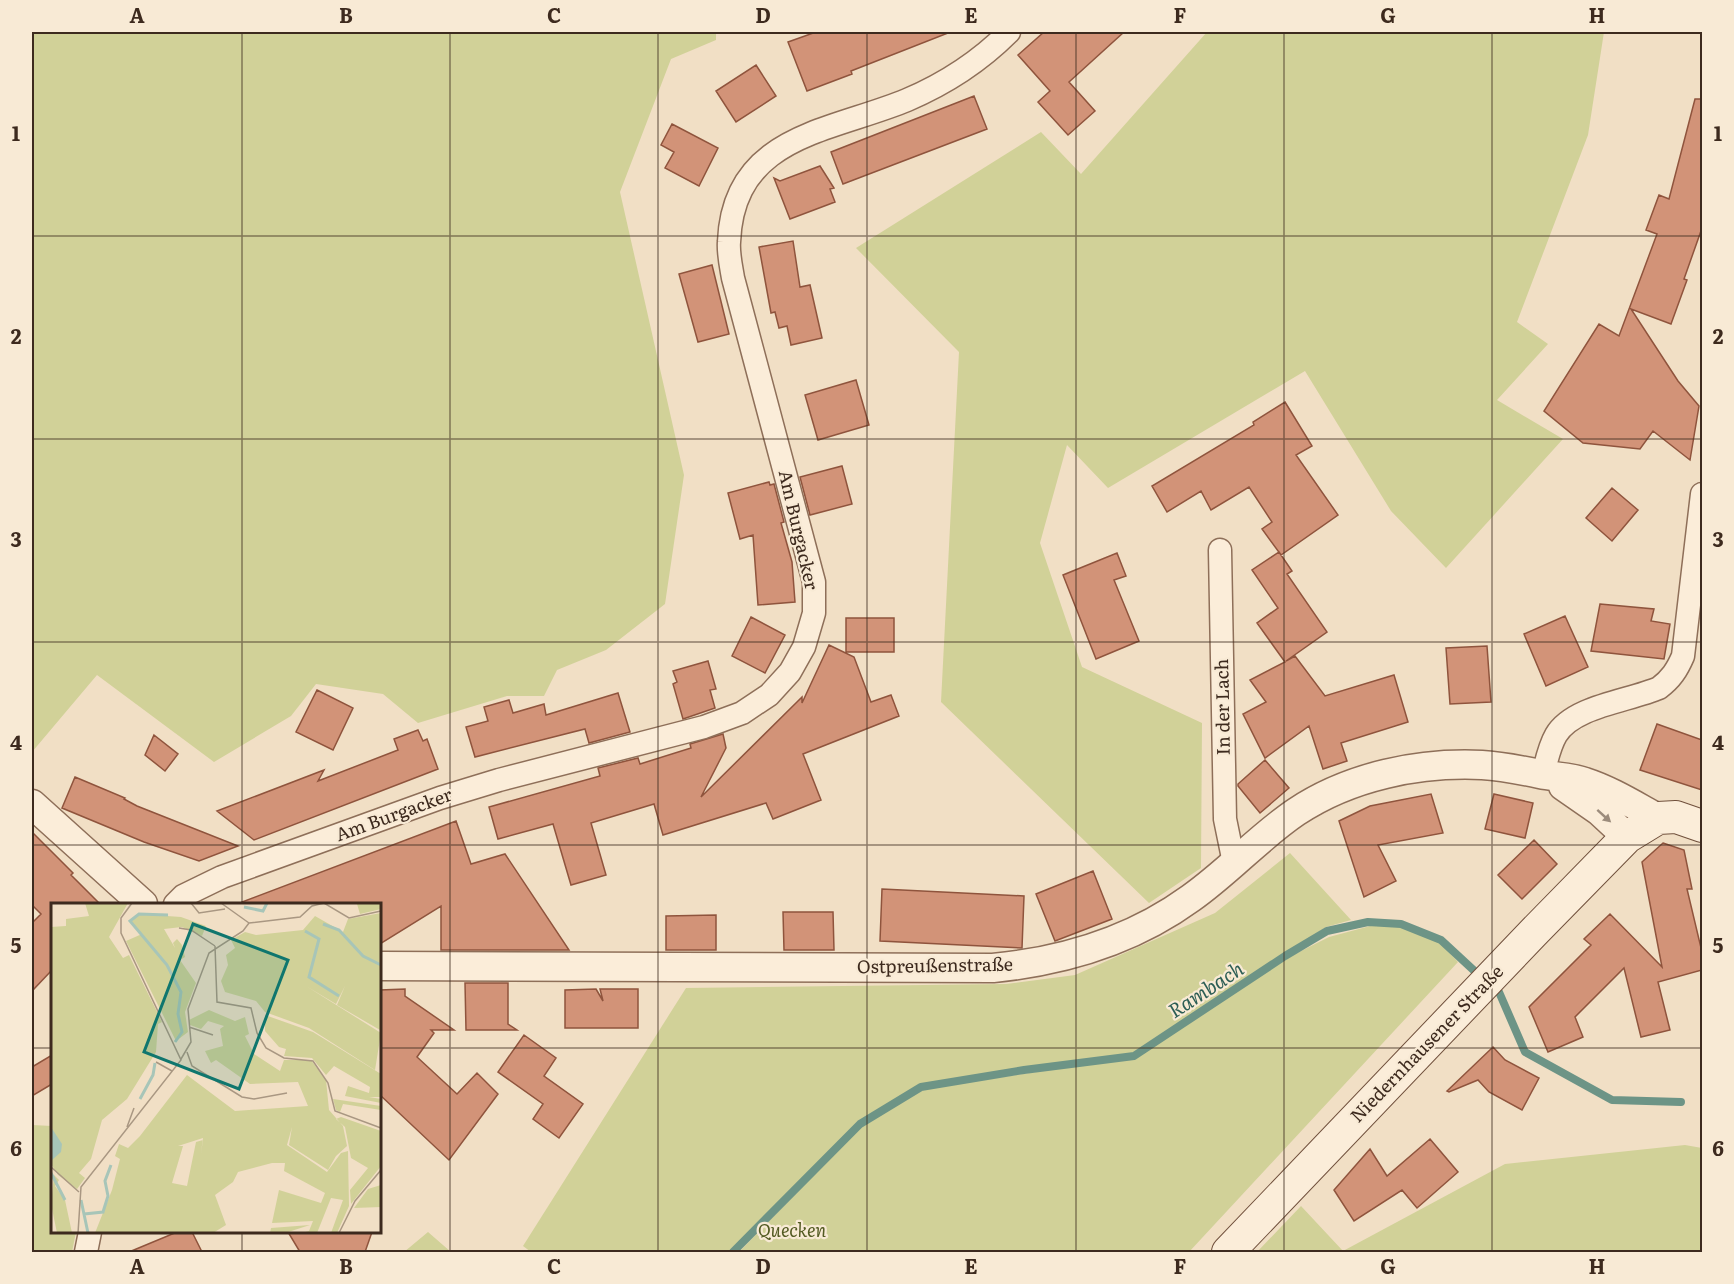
<svg xmlns="http://www.w3.org/2000/svg" width="1734" height="1284" viewBox="0 0 1734 1284" font-family="Literata,serif">
	<style>
		.green { fill: #d1d198 }
		.lines { fill: none; stroke-linecap: round; stroke-linejoin: round }
		.stream { stroke: #6d9486; stroke-width: 8 }
		.building { fill: #d29378; stroke: #8f543d; stroke-width: 1.5 }
		.minor-casing { stroke: #8e6f59; stroke-width: 25 }
		.tertiary-casing { stroke: #8e6f59; stroke-width: 31 }
		.secondary-casing { stroke: #70503c; stroke-width: 34 }
		.minor { stroke: #fbedd9; stroke-width: 22 }
		.tertiary { stroke: #fbedd9; stroke-width: 28 }
		.secondary { stroke: #fbedd9; stroke-width: 32 }
		.oneway { fill: #9c8c7c }
		.grid { fill: none; stroke: #3d2a1e; stroke-width: 1.5; stroke-opacity: 0.55 }
		.labels { text-anchor: middle; stroke-width: 4.5; stroke-linejoin: round; paint-order: stroke }
		.street-label { font-size: 18px; fill: #3d2a1e; stroke: #f8ead5 }
		.park-label { font-size: 18px; font-style: italic; fill: #545b23; stroke: #f8ead5 }
		.water-label { font-size: 20px; font-style: italic; fill: #2d5e55; stroke: #f8ead5 }
		.inset-river { fill: none; stroke: #a7c5b8; stroke-width: 3 }
		.inset-road { fill: none; stroke: #a99782; stroke-width: 1.5 }
		.view { fill: #0f766e; fill-opacity: 0.15; stroke: #0f766e; stroke-width: 3 }
		.inset-edge { fill: none; stroke: #3d2a1e; stroke-width: 3 }
		.neatline { fill: none; stroke: #3d2a1e; stroke-width: 2 }
		.grid-label { font-size: 20px; text-anchor: middle; font-weight: bold; fill: #3d2a1e }
	</style>
	<rect width="100%" height="100%" fill="#f1dfc5"/>
	<path class="green" d="M32,32h684v8l-45,19 -51,133 64,283 -19,129 -59,46 -49,20 -13,26h-37l-89,27 -35,-29 -67,-10 -25,32 -77,46 -117,-87 -65,77z
		M1207,32h397l-16,103 -71,187 31,22 -51,56 66,39 -117,129 -55,-57 -86,-140 -197,117 -41,-43 -27,98 42,124 120,56 -1,145 -52,35 -208,-201 18,-350 -103,-104 185,-116 40,42z
		M1290,853l61,67 -25,7 -192,126 -213,32 -62,37 -128,130h-200l-8,-6 163,-258 320,-4 69,-9 140,-62z
		M1370,926h31l39,17 18,19 -269,290h-450l123,-126 61,-37 213,-32 151,-99 42,-21z
		M32,1125l20,1v106h24l-4,20h-40z
		M1685,1145l17,3v104h-445l44,-46 42,45 162,-87z
		M428,1232l23,20h-47z"/>
	<g class="lines">
		<path class="stream" d="M1491,985l8,7 26,60 87,48 69,2
			M733,1252l127,-128 61,-37 103,-17 110,-14 151,-100 42,-25 41,-9 33,2 40,16 40,37"/>
	</g>
	<path class="building" d="M816,32h132v1l-97,38 1,3 -45,17 -19,-49z
		M1044,32h80l-55,50 26,29 -27,24 -30,-33 12,-11 -32,-36z
		M756,65l20,31 -40,26 -20,-31z
		M974,96l13,33 -144,55 -12,-32z
		M1695,99h7v129l-18,51 3,1 -16,44 -40,-15 47,72 21,25 -9,54 -37,-29 -13,18 -57,-6 -39,-32 55,-87 20,12 38,-102 -11,-4 13,-35 10,4z
		M672,124l46,24 -19,38 -34,-18 9,-16 -13,-7z
		M820,166l14,22 -4,1 5,13 -45,17 -16,-41 6,3z
		M793,241l7,46 10,-2 12,53 -31,7 -4,-19 -8,2 -4,-16 -4,1 -12,-66z
		M712,265l17,69 -31,8 -19,-68z
		M856,380l13,45 -51,15 -13,-45z
		M1285,402l27,44 -16,9 42,60 -57,40 -19,-26 10,-7 -23,-35 -38,23 -10,-19 -34,21 -15,-26 102,-61 -1,-3z
		M842,466l10,38 -42,11 -10,-38z
		M769,482l1,3 4,-1 10,38 -3,1 11,39 3,40 -37,3 -5,-70 -13,4 -12,-46z
		M1612,488l26,22 -26,31 -26,-23z
		M1279,552l13,19 -5,3 40,58 -41,29 9,-5 30,40 69,-21 14,47 -67,21 6,18 -24,8 -14,-43 -44,32 -22,-44 23,-12 -16,-22 35,-18 -28,-39 21,-15 -26,-38z
		M1117,553l9,23 -12,4 25,61 -43,18 -33,-84z
		M1600,604l54,5 -3,12 19,3 -6,35 -73,-8z
		M1565,616l23,51 -42,19 -22,-52z
		M751,617l34,18 -20,38 -33,-17z
		M846,618h48v34h-48z
		M829,645l25,12 17,45 20,-7 8,21 -96,38 18,46 -48,19 -7,-16 -103,32 -9,-31 -63,19 15,52 -35,10 -18,-61 -55,15 -9,-32 111,-31 -2,-8 40,-10 2,6 51,-16 -1,-4 33,-10 3,14 -25,49 101,-100v6z
		M1487,646l4,56 -41,2 -4,-56z
		M708,661l8,28 -6,1 5,18 -32,11 -10,-35 4,-2 -4,-11z
		M317,690l36,18 -20,42 -37,-18z
		M618,693l12,39 -41,11 -4,-14 -110,28 -9,-30 22,-6 -4,-14 25,-7 4,13 31,-9 2,11z
		M1657,724l45,16v50l-62,-20z
		M418,730l5,11 4,-2 11,30 -184,71 -37,-29 107,-41 -6,11 80,-31 -4,-11z
		M154,735l24,19 -13,17 -20,-16z
		M1265,760l24,28 -29,25 -22,-27v-2z
		M75,777l50,21 -1,1 13,7 101,40 -39,15 -55,-19 -82,-34z
		M1431,794l12,39 -65,12 18,36 -32,16 -25,-76 31,-15z
		M1494,794l39,9 -8,35 -40,-9z
		M456,821l15,43 34,-10 64,96h-128v-44l-61,38v-40h-138v-2z
		M32,832l41,41 -2,2 29,29h-48v66l-20,21v-68l9,-9 -9,-9z
		M1534,840l23,24 -35,35 -24,-24z
		M1663,843l21,7 8,39h-5l15,63v18l-44,12 12,48 -29,7 -17,-69 -49,49 8,20 -35,15 -19,-45 62,-62 -7,-6 26,-25 52,53 -20,-105z
		M1093,871l19,48 -57,22 -19,-47z
		M882,889l142,7 -2,52 -142,-7z
		M783,912h50l1,38h-50z
		M716,915v35h-50v-34z
		M465,983h43v41l9,6h-51z
		M405,989v7l49,34h-23l3,3 -17,24 40,37 20,-21 21,21 -49,66 -69,-65v-105z
		M596,989l7,12 -3,-12h38v39h-73v-38z
		M524,1035l32,23 -12,18 39,28 -24,34 -26,-19 10,-15 -45,-32z
		M1493,1047l12,13 34,18 -17,32 -33,-18 -11,-12 -29,12 -2,-1z
		M52,1055v29l-20,12v-29z
		M1430,1139l28,33 -41,36 -15,-18 -48,31 -20,-31 36,-41 17,27z
		M177,1232h15l10,20h-73z
		M288,1232h84l-7,20h-65z"/>
	<g class="lines">
		<defs>
			<path id="minor" d="M1220,550l5,269 9,44
				M1543,775c3,-13 6,-28 13,-40 17,-29 73,-34 103,-47 12,-9 18,-18 24,-32l19,-162
				M175,904l8,-8 39,-19 218,-79 59,-18 205,-53 38,-14 27,-18 21,-23 14,-25 10,-34v-31l-81,-304c-2,-12 -5,-25 -4,-36 4,-107 101,-110 178,-142 40,-17 72,-38 102,-68
				M86,1252l4,-20"/>
			<path id="tertiary" d="M1563,786l36,25 28,26
				M32,804l111,100
				M380,966l613,2c72,-7 139,-27 198,-70 37,-26 68,-61 105,-86 54,-36 123,-50 186,-47 20,1 39,5 58,9 15,3 31,3 45,8 25,8 49,23 73,36"/>
			<path id="secondary" d="M1228,1252l305,-319 94,-96 31,-19 18,-1 26,9"/>
		</defs>
		<use href="#minor" class="minor-casing"/>
		<use href="#tertiary" class="tertiary-casing"/>
		<use href="#secondary" class="secondary-casing"/>
		<use href="#minor" class="minor"/>
		<use href="#tertiary" class="tertiary"/>
		<use href="#secondary" class="secondary"/>
	</g>
	<defs><path id="oneway-solid" d="M-6-.8H1V-3.2L6.5 0L1 3.2V.8H-6Z" transform="scale(1.5)"/></defs>
	<use class="oneway" href="#oneway-solid" transform="translate(1604 816) rotate(42)"/>
	<path class="grid" d="M242,32v872M450,32v1220M658,32v1220M867,32v1220M1076,32v1220M1284,32v1220M1492,32v1220M32,236h1670M32,439h1670M32,642h1670M32,845h1670M32,1048h20M380,1048h1322M242,1232v20"/>
	<g class="labels">
		<g class="street-label">
			<text transform="translate(798 530) rotate(77)" y="6">Am Burgacker</text>
			<text transform="translate(1223 707) rotate(-91)" y="6">In der Lach</text>
			<text transform="translate(394 815) rotate(-20)" y="6">Am Burgacker</text>
			<text transform="translate(935 966) rotate(-1)" y="6">Ostpreußenstraße</text>
			<text transform="translate(1427 1044) rotate(-46)" y="6">Niedernhausener Straße</text>
		</g>
		<g class="park-label">
			<text x="792" y="1237">Quecken</text>
		</g>
		<g class="water-label">
			<text transform="translate(1206 990) rotate(-33)" y="7">Rambach</text>
		</g>
	</g>
	<g transform="translate(51 903)">
		<rect width="330" height="330" fill="#f1dfc5"/>
		<path d="M34,0h43l-19,34 14,21 6,-3 33,67 -4,2 -2,28 -29,47 -25,21 -11,39 -12,14 6,5 -8,11 -19,-14 -7,-11v-237l15,-1v-7l23,-3zM295,0h35v6l-21,5 -3,-10zM330,10l-1,117 -43,-25 8,-19 -9,18 -30,-18 75,47 -6,37 -66,-42 -44,-16 -9,-11 -31,-9 -4,-11 7,-16 -2,-10 9,-7 -4,-8 14,-8 11,3 47,-5 12,-14 28,16 5,-13zM88,11l42,3 25,9 -4,10 -20,-9 -18,2 11,19 -2,-5 4,-4 5,6 3,12 -5,3 16,23 -11,29 3,20 -12,9 -50,-100 16,-7 -11,-12zM158,107l26,11 10,-4 4,17 -4,2 9,18 26,17 4,-11h27l15,20 3,30 14,16 4,20 -11,10 -8,14 -39,-25 3,-18 -5,18 40,27 14,-19 7,-2 1,55 -12,27h-6l12,-33 -12,-2 -14,35h-15l7,-2 4,-10 -41,2 7,-33 42,13 4,-10 -41,-22 1,-8h-13l-34,9 -5,10 -18,13 11,30 -13,8h-118l17,-43 8,-31 -5,-3 4,-12 9,4 12,-12 47,-61 48,36 73,-5 -10,-24 -48,2 -34,-24 -5,3 -6,-12 18,-5 -3,-17 4,-3 -16,-5 -7,8 -11,-4 -1,-5zM152,235l-2,15 2,-13 -7,2 -9,44 -15,-3 11,-37h-5zM214,112l48,17 68,42v23h-12l12,2v4l-36,-7 3,-10 21,7 1,-6 -36,-21 -8,9 -14,-17 -28,-2 2,-7 -7,-2 -14,-16zM282,196l48,7v4l-38,-6 -3,8 -4,-2zM290,214l40,14v35l-30,38 -1,-14 18,-22 -17,-10 -6,-31 -9,-8zM3,272l5,5 -4,6 10,14 7,33h-15l-6,-29zM330,282v22l-27,1 14,-19zM259,322l-25,8h-15l1,-5z" fill="#d1d198" fill-rule="evenodd"/>
		<path d="M0,224l11,17 -1,8 -9,8z" fill="#a7c5b8"/>
		<path class="inset-river" d="M193,4l19,4 4,-8M117,12l-29,-1 -9,7 37,44 14,27 -3,22 4,18 -7,10M272,21l16,6 24,26 18,9M254,28l14,8 -10,38 30,19M89,196l13,-24 2,-12M0,270l14,27M30,297l7,33M33,311l19,-2 5,-16 -3,-15 6,-16"/>
		<path class="inset-road" d="M140,0l8,10 26,-4M170,0l28,20M198,20l51,-6 12,-11 12,-3 25,15 32,-7M128,25l12,2 24,16M164,43l2,56 34,6 6,25 9,15 18,10 29,3 15,22 7,28 46,17M138,124l24,8M136,149l5,14 50,31 12,2 33,-6M130,156l10,-17 -3,-33 21,-56 34,-22 6,-8M105,159l16,9M76,224l7,-19M0,264l28,25M27,330l3,-46 100,-127 -60,-127v-15l11,-15M288,330l16,-32 26,-31"/>
		<path class="view" d="M142,21l95,36 -49,129 -95,-37z"/>
		<rect width="330" height="330" class="inset-edge"/>
	</g>
	<rect width="1734" height="1284" fill="none" stroke="#f8ead5" stroke-width="66"/>
	<rect x="33" y="33" width="1668" height="1218" class="neatline"/>
	<g class="grid-label">
		<text x="137" y="23">A</text>
		<text x="346" y="23">B</text>
		<text x="554" y="23">C</text>
		<text x="763" y="23">D</text>
		<text x="971" y="23">E</text>
		<text x="1180" y="23">F</text>
		<text x="1388" y="23">G</text>
		<text x="1597" y="23">H</text>
		<text x="16" y="141">1</text>
		<text x="1718" y="141">1</text>
		<text x="16" y="344">2</text>
		<text x="1718" y="344">2</text>
		<text x="16" y="547">3</text>
		<text x="1718" y="547">3</text>
		<text x="16" y="750">4</text>
		<text x="1718" y="750">4</text>
		<text x="16" y="953">5</text>
		<text x="1718" y="953">5</text>
		<text x="16" y="1156">6</text>
		<text x="1718" y="1156">6</text>
		<text x="137" y="1274">A</text>
		<text x="346" y="1274">B</text>
		<text x="554" y="1274">C</text>
		<text x="763" y="1274">D</text>
		<text x="971" y="1274">E</text>
		<text x="1180" y="1274">F</text>
		<text x="1388" y="1274">G</text>
		<text x="1597" y="1274">H</text>
	</g>
</svg>
